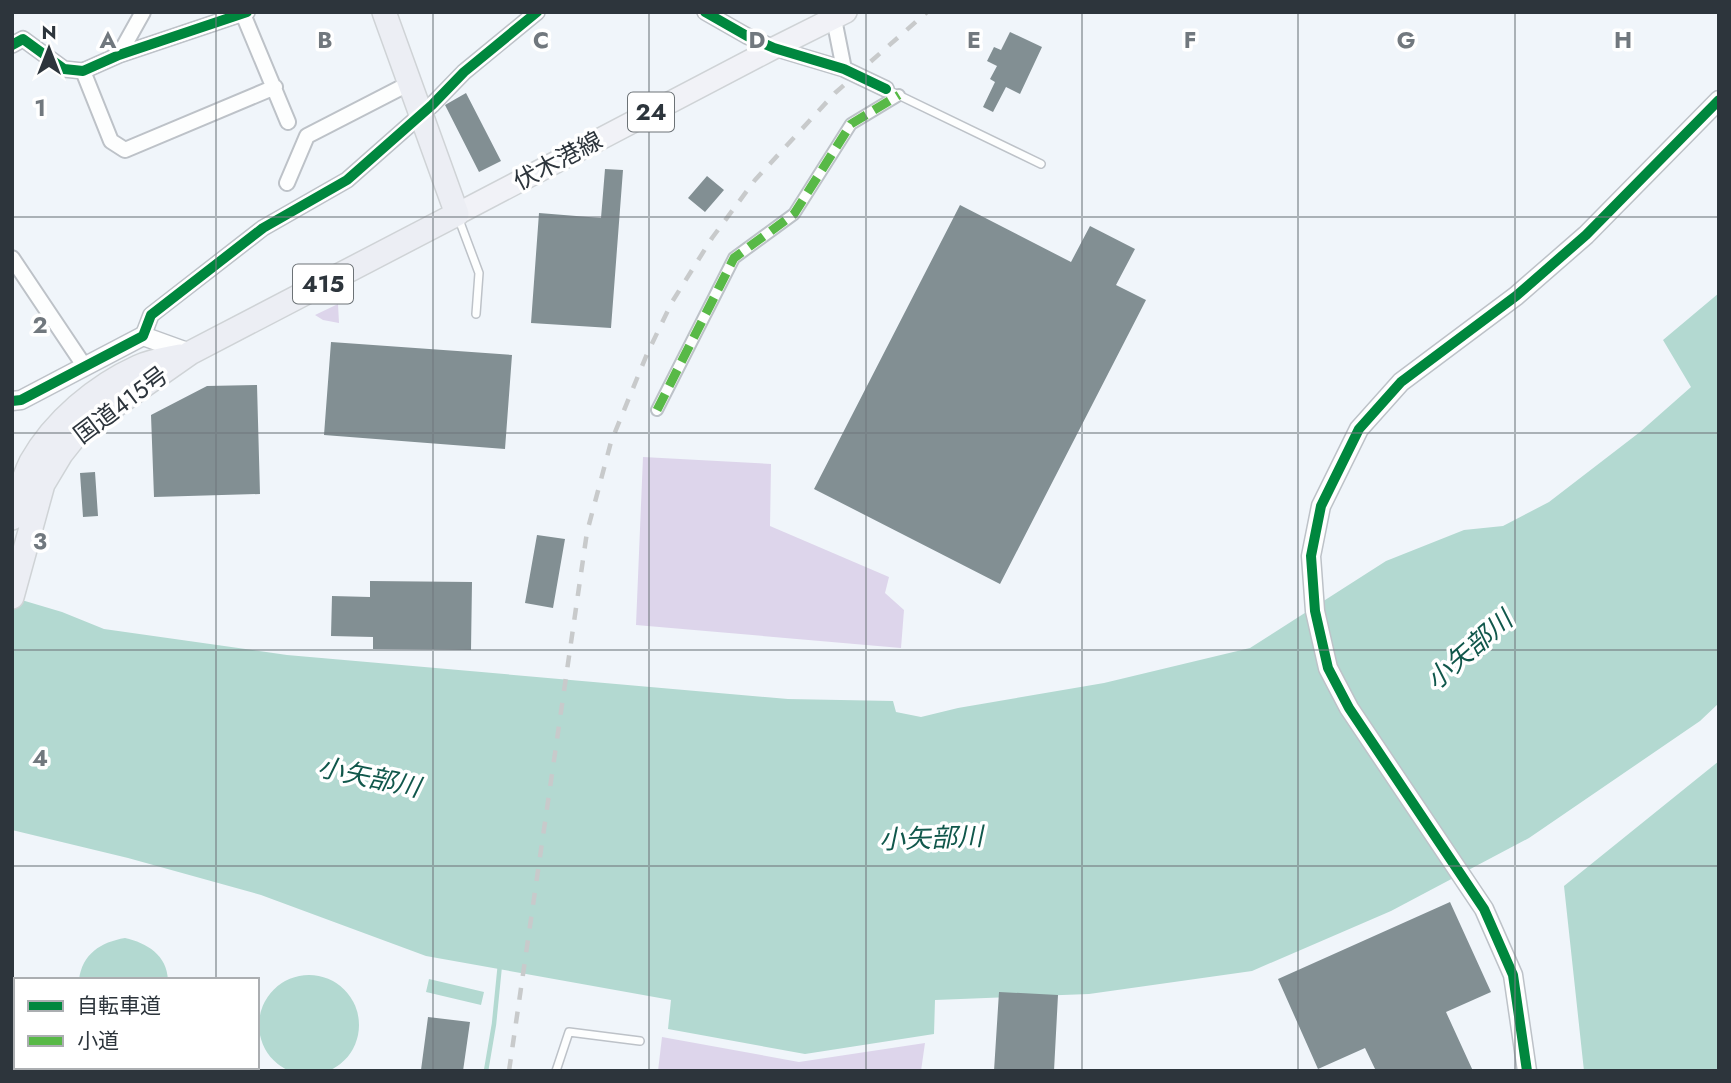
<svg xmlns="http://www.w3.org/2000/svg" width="1731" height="1083" viewBox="0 0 1731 1083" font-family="Jost,'Noto Sans JP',sans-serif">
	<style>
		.green { fill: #ddd5eb }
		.water { fill: #b3d9d1 }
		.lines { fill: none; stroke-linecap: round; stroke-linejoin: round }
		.stream { stroke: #b3d9d1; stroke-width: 4.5 }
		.building { fill: #828f93 }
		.service-casing { stroke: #bdc2c8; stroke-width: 10 }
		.pedestrian-casing { stroke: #bdc2c8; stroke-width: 14 }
		.minor-casing { stroke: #bdc2c8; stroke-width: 18 }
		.tertiary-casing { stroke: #bdc2c8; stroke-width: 21 }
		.primary-casing { stroke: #cfd3d6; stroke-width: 24 }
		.trunk-casing { stroke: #cfd3d6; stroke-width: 26 }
		.service { stroke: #fdfefe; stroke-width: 7 }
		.pedestrian { stroke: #fdfefe; stroke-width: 10 }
		.minor { stroke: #fdfefe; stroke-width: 14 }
		.tertiary { stroke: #fdfefe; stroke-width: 18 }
		.primary { stroke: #f1f2f7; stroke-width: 21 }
		.trunk { stroke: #eceef4; stroke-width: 23 }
		.rail { stroke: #c8cacb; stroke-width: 4.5; stroke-dasharray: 12 12; stroke-linecap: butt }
		.quiet { stroke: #58b947; stroke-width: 9; stroke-dasharray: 18 9; stroke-linecap: butt }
		.cycleway-casing { stroke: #fff; stroke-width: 15 }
		.cycleway { stroke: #00873e; stroke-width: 10 }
		.grid { fill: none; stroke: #71787e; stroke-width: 2; stroke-opacity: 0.55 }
		.labels { text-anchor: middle; stroke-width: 7; stroke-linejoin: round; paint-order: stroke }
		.shield { fill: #fff; stroke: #6c7276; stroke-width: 2 }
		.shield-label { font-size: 23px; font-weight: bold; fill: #2d353c }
		.street-label { font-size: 24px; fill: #2d353c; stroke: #fff }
		.water-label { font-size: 26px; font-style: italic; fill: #10574b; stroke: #fff }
		.grid-label { font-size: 23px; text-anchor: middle; font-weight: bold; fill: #71787e; stroke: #fff; stroke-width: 7; stroke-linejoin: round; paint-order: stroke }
	</style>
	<rect width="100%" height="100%" fill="#f0f5fa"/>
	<path class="green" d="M338,304l1,19 -16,-3 -8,-5z
		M643,457l128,7 -1,62 119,51 -4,16 19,17 -3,38 -265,-23z
		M662,1037l137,25 126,-19 -4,28h-263z"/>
	<path class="water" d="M1719,293v410l-19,18 -171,117 -138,73 -139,60 -163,23 -154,6 -1,34 -129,20 -137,-25 3,-29 -245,-44 -165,-61 -133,-37 -116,-28v-229h13l37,11 42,17 183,26 501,44 105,2 3,11 25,5 37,-9 146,-25 146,-35 136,-87 78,-31 39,-4 46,-24 91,-70 51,-45 -28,-47z
		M1719,761v310h-135l-20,-185z
		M125,938c22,5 42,17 43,42h-89c3,-26 22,-38 46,-42z
		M259 1025a50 50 0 1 1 100 0a50 50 0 1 1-100 0Z
		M429,979l55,13 -3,13 -55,-13z"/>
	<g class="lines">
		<path class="stream" d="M486,1071l8,-47 6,-60"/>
	</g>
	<path class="building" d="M1010,32l32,15 -22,47 -14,-7 -13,25 -10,-5 12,-25 -5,-3 7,-13 -10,-5 7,-14 7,3z
		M466,93l35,68 -22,11 -34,-67z
		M605,169l18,1 -12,158 -80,-5 8,-110 62,5z
		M707,176l17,14 -19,22 -17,-14z
		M960,205l111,57 19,-36 45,23 -19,36 30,15 -146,284 -186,-95z
		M331,342l181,13 -7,94 -181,-14z
		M257,385l3,109 -106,3 -3,-82 56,-29z
		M95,472l3,44 -15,1 -3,-44z
		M537,535l28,4 -12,69 -28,-5z
		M370,581l102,1 -1,68 -98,-1v-12l-42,-1 1,-40 38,1z
		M1450,902l41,90 -45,20 27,59h-97l-11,-23 -47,21 -40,-90z
		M999,992l59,3 -4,76h-60z
		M428,1017l42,5 -7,49 -42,-1z"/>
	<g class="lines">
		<defs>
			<path id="service" d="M886,89l155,75
				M458,217l21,56 -3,41
				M556,1071l13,-39 71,9"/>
			<path id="pedestrian" d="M657,410l77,-152 60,-44 57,-90 48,-29"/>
			<path id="minor" d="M705,12l42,24 27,12 70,21 42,20
				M243,14l45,108
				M834,19l10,50
				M12,45l11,-6 41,30 19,2 36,-16 128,-43
				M119,55l24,-43
				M83,71l28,70 14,9 150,-63
				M287,183l20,-47 103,-53
				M12,258l73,109
				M143,336l8,-21 112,-87 84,-48 85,-75 32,-33 73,-60"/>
			<path id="tertiary" d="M12,401l9,-1 122,-64 47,17
				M1527,1071l-14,-96 -29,-66 -135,-201 -21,-40 -13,-57 -4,-55 10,-50 38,-77 42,-47 115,-86 70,-61 133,-135"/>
			<path id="primary" d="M457,214l317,-166 72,-36"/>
			<path id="trunk" d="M12,518c6,-18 10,-38 19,-56 23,-41 65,-76 107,-95 13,-6 28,-8 42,-11
				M12,597l31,-113 18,-30 19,-24 110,-77 267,-139 -73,-202"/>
		</defs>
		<use href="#service" class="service-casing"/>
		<use href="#pedestrian" class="pedestrian-casing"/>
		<use href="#minor" class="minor-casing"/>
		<use href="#tertiary" class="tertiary-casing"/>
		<use href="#primary" class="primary-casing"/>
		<use href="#trunk" class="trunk-casing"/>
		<use href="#service" class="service"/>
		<use href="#pedestrian" class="pedestrian"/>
		<use href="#minor" class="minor"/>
		<use href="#tertiary" class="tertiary"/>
		<use href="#primary" class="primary"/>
		<use href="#trunk" class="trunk"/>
		<path class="rail" d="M509,1071l78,-539 24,-90 36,-88 25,-52 40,-64 43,-58 80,-87 92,-81"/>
		<path class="quiet" d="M657,410l77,-152 60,-44 57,-90 48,-29"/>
		<defs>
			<path id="cycleway" d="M705,12l42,24 27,12 70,21 42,20
				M12,45l11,-6 41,30 19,2 36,-16 128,-43
				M12,401l9,-1 122,-64 8,-21 112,-87 84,-48 85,-75 32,-33 73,-60
				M1527,1071l-14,-96 -29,-66 -135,-201 -21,-40 -13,-57 -4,-55 10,-50 38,-77 42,-47 115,-86 70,-61 133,-135"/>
		</defs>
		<use href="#cycleway" class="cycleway-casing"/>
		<use href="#cycleway" class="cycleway"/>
	</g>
	<path class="grid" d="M216,12v968M433,12v1059M649,12v1059M866,12v1059M1082,12v1059M1298,12v1059M1515,12v1059M12,217h1707M12,433h1707M12,650h1707M12,866h1707M216,1067v4"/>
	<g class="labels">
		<g class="shield">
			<rect x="628" y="92.5" width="46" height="39" rx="5"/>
			<rect x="293" y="264.5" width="60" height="39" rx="5"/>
		</g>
		<g class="shield-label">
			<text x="651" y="120">24</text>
			<text x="323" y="292">415</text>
		</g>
		<g class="street-label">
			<text transform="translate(558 161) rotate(-28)" y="8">伏木港線</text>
			<text transform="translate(121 405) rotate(-37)" y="8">国道415号</text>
		</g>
		<g class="water-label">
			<text transform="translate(1469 650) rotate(-41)" y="9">小矢部川</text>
			<text transform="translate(369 777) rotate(12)" y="9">小矢部川</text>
			<text transform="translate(931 838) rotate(-2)" y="9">小矢部川</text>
		</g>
	</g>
	<g class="grid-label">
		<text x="108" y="48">A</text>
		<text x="325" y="48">B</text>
		<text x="541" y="48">C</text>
		<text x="757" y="48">D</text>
		<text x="974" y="48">E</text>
		<text x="1190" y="48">F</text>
		<text x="1406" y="48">G</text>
		<text x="1623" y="48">H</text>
		<text x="40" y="116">1</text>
		<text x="40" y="333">2</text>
		<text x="40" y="549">3</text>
		<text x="40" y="766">4</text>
	</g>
	<rect width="1731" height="1083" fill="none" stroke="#2d353c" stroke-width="28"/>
	<rect x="14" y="978" width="245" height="91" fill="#ffffff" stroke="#abaeb1" stroke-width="2"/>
	<rect x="28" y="1001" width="35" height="10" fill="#00873e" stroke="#abaeb1" stroke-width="2"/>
	<text x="77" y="1013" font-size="21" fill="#2d353c">自転車道</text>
	<rect x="28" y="1036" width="35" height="10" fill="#58b947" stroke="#abaeb1" stroke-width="2"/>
	<text x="77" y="1048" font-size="21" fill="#2d353c">小道</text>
	<g transform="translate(49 49)" stroke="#ffffff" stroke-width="5" paint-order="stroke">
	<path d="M0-5L12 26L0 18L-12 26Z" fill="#2d353c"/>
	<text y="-10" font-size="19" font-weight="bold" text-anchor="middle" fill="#2d353c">N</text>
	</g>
</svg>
